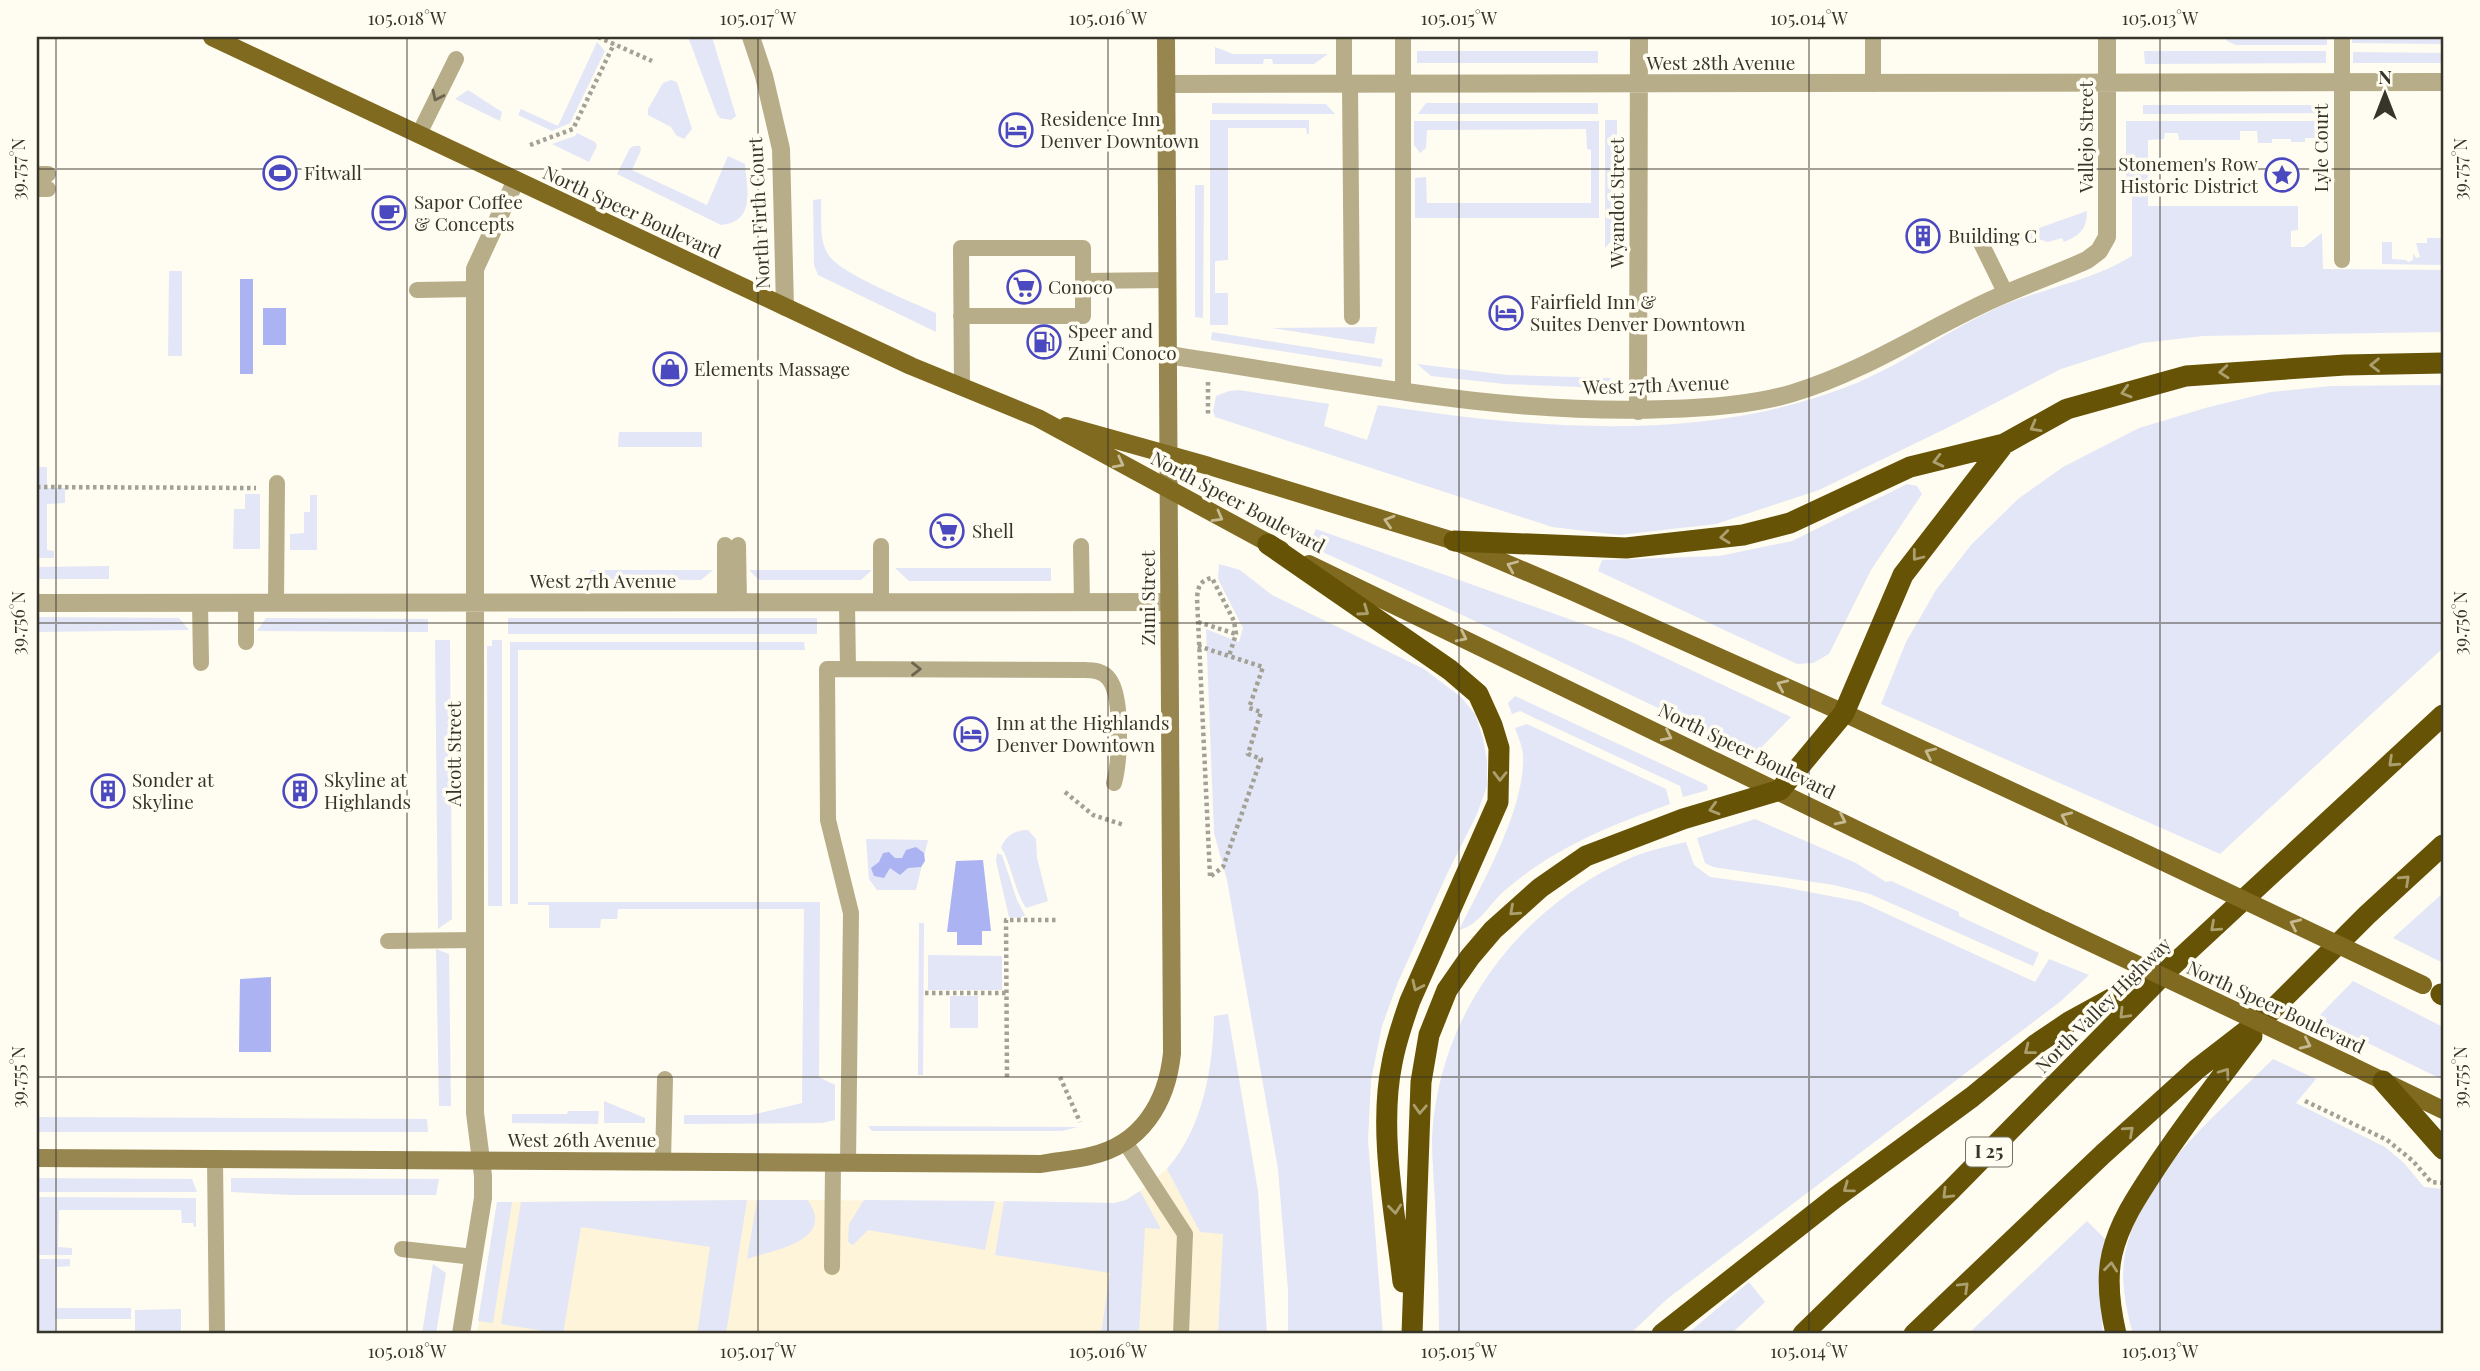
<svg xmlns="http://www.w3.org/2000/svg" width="2480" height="1371" viewBox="0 0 2480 1371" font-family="'Playfair Display',serif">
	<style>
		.built { fill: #fdf4d9 }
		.green { fill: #e3e6f6 }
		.water { fill: #abb3f2 }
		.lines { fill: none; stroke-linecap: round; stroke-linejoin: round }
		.path { stroke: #a3a095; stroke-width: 4.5; stroke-dasharray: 3.5 3.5; stroke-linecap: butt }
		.lane { stroke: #b8ad89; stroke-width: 16 }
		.street { stroke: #b8ad89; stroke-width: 18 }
		.secondary { stroke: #97864f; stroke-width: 18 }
		.primary { stroke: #806a1f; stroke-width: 18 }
		.highway { stroke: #675305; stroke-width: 21 }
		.primary-bridge { stroke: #806a1f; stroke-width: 18 }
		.oneway { stroke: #6b644f }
		.oneway2 { stroke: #ab9f6f }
		.oneway3 { stroke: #c6ba92 }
		.ticks { fill: none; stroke: #373429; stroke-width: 2; stroke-opacity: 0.45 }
		.labels { text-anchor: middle; stroke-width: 7; stroke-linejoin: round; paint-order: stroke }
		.shield { fill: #fffcf1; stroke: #737065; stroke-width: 2 }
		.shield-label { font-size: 18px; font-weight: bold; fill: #373429 }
		.street-label { font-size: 19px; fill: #373429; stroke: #fffcf1 }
		.poi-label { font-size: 19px; fill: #373429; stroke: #fffcf1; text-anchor: start }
		.neatline { fill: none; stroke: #373429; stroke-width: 2.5 }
		.ticks-label { font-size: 18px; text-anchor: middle; fill: #373429 }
	</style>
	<rect width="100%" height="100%" fill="#fffcf1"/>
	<path class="built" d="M1167,1169l33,63 23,1 -5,101h-741l20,-132 311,-2 306,3 12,-3 14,-9z"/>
	<path class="green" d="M688,37h24l24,79 -5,4 -11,-2 -3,-4z
		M2226,37h101v8h-91l-9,-4z
		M2352,37h91v7l-91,-1z
		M597,42l8,9 -35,72 -18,8 -34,-16 3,-6 37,17z
		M1215,47l18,7h95l-14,10h-41l-1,-5h-8l-1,5h-48z
		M1417,51h181v12h-181z
		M2144,51h182v12l-181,1z
		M2353,52l90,1v10h-90z
		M671,80l6,2 15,47 -8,10 -8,-4 -5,-8 -23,-12v-6l15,-26z
		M468,90l34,22 -2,9 -45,-22z
		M1212,103l114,1 9,10h-123z
		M1426,103h172v11h-180z
		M2143,105h179v8l-179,1z
		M1210,120h99v14h-2l-1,-6h-78v132l-13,1v32h13v32h-18z
		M1605,120h12v114l-12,14z
		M1414,121h185v97h-184v-40l11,-1 1,26h164v-53l-4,-1 -1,-20 -159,1 -1,18 -6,5 -6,-8z
		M2126,121h201v17h-22v4h-14v-3h-19v4h-14l-1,-12h-17v9h-61l-1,-7h-13l-1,6 -16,1v49h-22z
		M577,133l18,9 2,4 -8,16 -37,-18 23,-8z
		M634,146h6l1,4 -9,20 75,35 21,-49 17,8c2,26 11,57 -24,61l-104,-51 13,-26z
		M1195,185h9l-1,133 -8,-1z
		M2132,194h16v12h150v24l-7,1v16h13l18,-14 1,36 120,1v62l-240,4 -61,7 -81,26 -112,58 -130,63 -103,34 -97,11 -67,-8 -337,-110 -2,-6 3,-15 13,-5 10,-1 90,14 -5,22 43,14 11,-35c159,24 329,40 481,-23 49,-21 92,-54 140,-75 44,-19 93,-26 133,-51z
		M821,199c1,19 -3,43 9,58 14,18 82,45 106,56v19l-118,-57 -4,-10 -1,-65z
		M2087,211c0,17 -6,24 -23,31l-2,-4 -14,4 -13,-4 -20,6 -4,-6z
		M2427,238h16v27l-61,-1v-22h10v17l14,1 2,2 5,-2v-7l3,5 4,-1 -4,-14h11z
		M169,271h13v85h-14z
		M1272,328l105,-1v1l-3,16z
		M1212,332l171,27 -2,8 -170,-27z
		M1417,364l90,11 104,3 -7,10 -99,-4 -74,-8z
		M2443,385v263l-223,206 -339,-150 25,-62 30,-52 35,-45 47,-46 45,-32 76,-39 70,-21 62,-15 60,-6z
		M619,432h83v15h-84z
		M37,467h10v21h18v15l-18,1v46l7,1v7h-17z
		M1907,484l10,2 5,8 -51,76 -42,84 -16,9 -16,1 -199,-93 4,-11 117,-4 73,-15z
		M245,494h15v55h-27l1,-40h11z
		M310,495h7v55h-27v-16l14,-1v-21h6z
		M1316,529l309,110 166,78 -36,37 -297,-141 -149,-67z
		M1219,564l21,6 32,25 152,74 37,28 14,17 8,24 4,23v25l-10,28 -30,60 -49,108 -16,44 -11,54 -3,60 15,194h-95v-44l-10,-121 -51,-289 -13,-47 -8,-204 33,13 4,-14 -25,-49z
		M109,566v13h-72v-12z
		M895,568h156v13h-142z
		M590,570h123l-12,10 -112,-1z
		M749,570h123l-11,10h-102z
		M37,617l142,1 10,12 -152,2z
		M266,618l162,1v13l-171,-1z
		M508,618h309v16h-309z
		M435,640h15l2,279 -14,10z
		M492,640h10v266h-14l-1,-260h5z
		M510,642h294l1,8h-287v254h-8z
		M1515,696l192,89 1,5 -25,7 -3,-11 -160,-75 -8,3 -4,-11z
		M1527,724l139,65 4,15c-61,22 -117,44 -167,88 -14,13 -25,34 -44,38 24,-48 67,-123 64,-176 -1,-8 -5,-18 -8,-26z
		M1755,819l101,44 30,19 5,-1 68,31v4l80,37 -6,13 -163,-72 -36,-9 -121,-18 -8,-4 -8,-25z
		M1028,830l8,9 1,19 11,43 -22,7c-12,-19 -14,-42 -25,-61 6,-12 14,-17 27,-17z
		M866,839l62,1 -12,50h-39l-8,-11z
		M1686,842l8,23 16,12 73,10 78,15 174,80 14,-23 40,16 -28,26 -394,298 -37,35h-191c0,-44 -2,-88 -4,-132 -1,-21 -3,-43 -3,-64 6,-125 89,-233 203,-282 16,-6 34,-10 51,-14z
		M997,853l5,2 15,45 8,15 -5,3 -11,-1 -13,-56z
		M2443,893v70l-50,-25z
		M528,902h292l-1,175 16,8v35l-13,3 -138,1v-9h68l50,-12 2,-194h-186l-1,10h-16l-1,9h-51v-23h-21z
		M919,923h5l-1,152h-5z
		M436,949l13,5 2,152h-12z
		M928,955l74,1v34h-74z
		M2353,981l90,46v53l-126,-62z
		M950,996h28v32h-28z
		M1228,1014l30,177 9,143h-49l5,-100 -23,-2 -33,-63c36,-41 46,-101 47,-153z
		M2273,1059l43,20 -20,24 89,44 19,16 20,24 19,2v145h-310c-7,-25 -13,-54 -8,-80 18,-82 91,-138 148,-195z
		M604,1101l41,17v5h-41z
		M568,1111h31l-1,13 -86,-1v-9h55z
		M37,1117l390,2 1,13h-391z
		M868,1126l210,1 -16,4h-190z
		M37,1178l155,1 5,13h-160z
		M231,1178l208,1 -3,16h-144l-61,-3z
		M1140,1191l21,38 -16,-1 -6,106h-38l9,-61 -115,-18 9,-54 110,2 12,-3z
		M37,1197l159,1v29h-2l-1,-4h-11l-1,-13h-122l-1,37 14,1v7h-35z
		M747,1200l-21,134h-29l13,-87 -129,-20 -18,107 -62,-10 20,-122z
		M757,1200h51c3,6 8,13 7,20 -1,25 -48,32 -68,39z
		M864,1200l131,1 -10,49 -117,-20 -15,15 -5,-3 1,-18z
		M497,1202h15l-19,121 -15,-2z
		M2087,1221l19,19c-6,33 -6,62 -3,94h-135z
		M37,1259h33v7l-13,1v41h74v11h-76v13l-18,-1z
		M433,1264l13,9 -10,61h-14z
		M1749,1282l16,20 -34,32h-44z
		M181,1309v25h-46v-24z"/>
	<path class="water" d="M240,279h13v95h-13z
		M263,308h23v37h-23z
		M916,847l8,6 1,8 -4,6 -13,1 -8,7 -10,-7 -6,10 -10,-2 -3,-8 8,-6 4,-9 6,-1 6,6h7l4,-8z
		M983,860l8,71h-9v14h-25v-13h-10l9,-71z
		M271,977v75h-32l1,-73z"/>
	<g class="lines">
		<path class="path" d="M598,37l54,24
			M530,145l43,-16 41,-85
			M1208,382v33
			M37,487l219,1
			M1198,622l38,12
			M1198,646l65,21 -14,41 12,4 -13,42 13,5 -38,108 -12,9
			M1065,792l28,23 31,10
			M1210,876l-13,-278c1,-11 3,-18 15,-20l22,43 2,13 -7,22
			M925,993h81
			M1007,1077l-1,-157h53
			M1060,1077l20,45
			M2305,1101l82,39 26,21 18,21 12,1"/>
		<path class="lane" d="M1873,37v47
			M2342,37v223
			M1344,40v44
			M1350,84l2,233
			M419,134l37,-75
			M37,174h11
			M37,189h11
			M1980,241l26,53
			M1083,281l85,-1
			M417,290l58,-1
			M961,316h122v-68h-122l1,139
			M1403,391v-354
			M725,545v57
			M738,545l1,57
			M881,546v56
			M1081,546l1,56
			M200,602l1,61
			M246,602v40
			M847,602l1,67
			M276,603l1,-120
			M388,941l87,-1
			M1125,1142l60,92 -4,100
			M215,1159l2,175
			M663,1161l2,-82
			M848,1163l3,-250 -23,-93 -1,-151 257,1c10,0 19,1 25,9 14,18 11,82 5,104
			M402,1249l72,8
			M832,1267l1,-104"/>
		<path class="street" d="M751,37l13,39 17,73 4,158
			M1167,84l1276,-2
			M1168,355c165,24 332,61 499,54 42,-1 86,-4 126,-16 72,-22 129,-61 196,-92 32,-15 65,-26 98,-41l12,-9 8,-14v-200
			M1638,411l1,-374
			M37,603l1132,-1
			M461,1334l22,-136v-22l-8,-63v-844l41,-89"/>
		<path class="secondary" d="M37,1158l1004,6c16,-3 33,-4 49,-8 51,-11 77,-53 82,-103l-6,-1016"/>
		<path class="primary" d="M212,37l699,329 127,52 243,132
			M1066,426l143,40 245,75 115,49 275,123 284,132
			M1309,564l736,357
			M2350,1065l93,45"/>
		<path class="highway" d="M1454,541l172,7 117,-13 47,-12 120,-56 94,-23 63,-35 119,-33 159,-11 98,-2
			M1268,544l182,126 28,24 14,31 7,23 -1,54 -88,199c-7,20 -14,40 -18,62 -14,68 3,150 11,219
			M2441,994l2,1
			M2383,1081l60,68
			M1412,1334l9,-252 8,-47 18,-45 23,-33 23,-27 47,-42 46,-32 97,-37 97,-29 64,-77 59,-138 101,-131
			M1662,1334l174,-137 136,-100 63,-52 34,-23 82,-45
			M1803,1334l148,-144 221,-224 271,-251
			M1914,1334l189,-180 94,-85 70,-54 100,-100 76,-70
			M2116,1334c-6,-26 -10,-54 -4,-80 8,-34 28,-62 47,-91 29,-43 61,-85 93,-127"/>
		<path class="primary-bridge" d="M2128,845l295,140
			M2045,921l305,144"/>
	</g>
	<defs><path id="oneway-chevron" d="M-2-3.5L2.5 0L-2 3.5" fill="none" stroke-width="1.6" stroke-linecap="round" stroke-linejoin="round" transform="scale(1.75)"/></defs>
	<g class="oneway">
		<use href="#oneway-chevron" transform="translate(437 96) rotate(116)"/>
		<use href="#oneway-chevron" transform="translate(916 669)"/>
	</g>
	<g class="oneway2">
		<use href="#oneway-chevron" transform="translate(2375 365) rotate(179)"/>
		<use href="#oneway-chevron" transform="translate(2224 372) rotate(175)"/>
		<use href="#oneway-chevron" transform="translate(2126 392) rotate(164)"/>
		<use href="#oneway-chevron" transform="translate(2035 427) rotate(151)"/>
		<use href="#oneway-chevron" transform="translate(1938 461) rotate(166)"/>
		<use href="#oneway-chevron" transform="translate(1725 537) rotate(174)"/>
		<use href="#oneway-chevron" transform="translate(1917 556) rotate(128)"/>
		<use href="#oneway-chevron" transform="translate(1364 611) rotate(35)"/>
		<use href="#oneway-chevron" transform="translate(2393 762) rotate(137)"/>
		<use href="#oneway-chevron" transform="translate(1500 776) rotate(91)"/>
		<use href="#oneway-chevron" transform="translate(1714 809) rotate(164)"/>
		<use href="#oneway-chevron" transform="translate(2405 880) rotate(-43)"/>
		<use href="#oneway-chevron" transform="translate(1514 911) rotate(138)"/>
		<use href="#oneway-chevron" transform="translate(2215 927) rotate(138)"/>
		<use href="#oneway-chevron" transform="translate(1417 986) rotate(115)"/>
		<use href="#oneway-chevron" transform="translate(2124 1014) rotate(134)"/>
		<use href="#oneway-chevron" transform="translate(2029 1050) rotate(142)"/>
		<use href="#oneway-chevron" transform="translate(2225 1073) rotate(-54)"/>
		<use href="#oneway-chevron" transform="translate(1420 1109) rotate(93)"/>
		<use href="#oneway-chevron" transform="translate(2129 1131) rotate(-42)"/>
		<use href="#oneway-chevron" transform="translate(1848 1188) rotate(144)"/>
		<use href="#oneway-chevron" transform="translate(1947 1194) rotate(135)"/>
		<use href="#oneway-chevron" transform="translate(1395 1209) rotate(84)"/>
		<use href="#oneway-chevron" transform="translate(2111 1267) rotate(-84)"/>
		<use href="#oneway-chevron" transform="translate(1964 1287) rotate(-44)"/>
	</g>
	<g class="oneway3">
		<use href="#oneway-chevron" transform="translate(1119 463) rotate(28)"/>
		<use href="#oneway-chevron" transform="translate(1218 517) rotate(29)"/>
		<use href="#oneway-chevron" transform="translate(1389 521) rotate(-163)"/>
		<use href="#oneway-chevron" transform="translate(1512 566) rotate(-157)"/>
		<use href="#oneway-chevron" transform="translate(1462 637) rotate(26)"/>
		<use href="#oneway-chevron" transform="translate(1782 685) rotate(-156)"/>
		<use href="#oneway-chevron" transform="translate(1667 736) rotate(26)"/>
		<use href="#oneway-chevron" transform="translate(1930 753) rotate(-155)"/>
		<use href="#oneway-chevron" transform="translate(2066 817) rotate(-155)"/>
		<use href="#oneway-chevron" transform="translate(1841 820) rotate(26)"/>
		<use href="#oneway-chevron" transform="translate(2295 924) rotate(-155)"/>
		<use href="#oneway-chevron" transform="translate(2306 1044) rotate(25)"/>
	</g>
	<path class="ticks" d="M56,37v1297M407,37v1297M758,37v1297M1108,37v1297M1459,37v1297M1809,37v1297M2160,37v1297M37,169h2406M37,623h2406M37,1077h2406"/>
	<defs>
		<symbol id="hotel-ring" viewBox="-11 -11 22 22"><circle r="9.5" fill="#fffcf1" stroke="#4b49bf" stroke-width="1.5"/><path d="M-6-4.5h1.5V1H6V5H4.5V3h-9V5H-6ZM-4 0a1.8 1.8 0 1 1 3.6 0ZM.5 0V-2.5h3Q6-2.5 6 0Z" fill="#4b49bf"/></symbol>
		<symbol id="stadium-ring" viewBox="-11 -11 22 22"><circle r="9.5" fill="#fffcf1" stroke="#4b49bf" stroke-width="1.5"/><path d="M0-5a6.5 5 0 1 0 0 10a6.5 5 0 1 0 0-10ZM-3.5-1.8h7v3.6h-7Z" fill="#4b49bf"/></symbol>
		<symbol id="sight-ring" viewBox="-11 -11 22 22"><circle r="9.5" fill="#fffcf1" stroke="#4b49bf" stroke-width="1.5"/><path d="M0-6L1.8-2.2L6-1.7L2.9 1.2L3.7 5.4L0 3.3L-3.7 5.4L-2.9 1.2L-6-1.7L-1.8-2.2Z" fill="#4b49bf"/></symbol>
		<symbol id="cafe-ring" viewBox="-11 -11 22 22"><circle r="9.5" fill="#fffcf1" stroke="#4b49bf" stroke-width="1.5"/><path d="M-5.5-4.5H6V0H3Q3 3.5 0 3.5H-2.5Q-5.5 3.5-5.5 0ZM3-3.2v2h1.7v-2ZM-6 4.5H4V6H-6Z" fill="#4b49bf"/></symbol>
		<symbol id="building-ring" viewBox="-11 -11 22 22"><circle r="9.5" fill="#fffcf1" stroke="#4b49bf" stroke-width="1.5"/><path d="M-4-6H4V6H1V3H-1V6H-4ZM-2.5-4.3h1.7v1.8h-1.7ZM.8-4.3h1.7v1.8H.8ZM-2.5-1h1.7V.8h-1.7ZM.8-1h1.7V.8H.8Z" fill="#4b49bf"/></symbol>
		<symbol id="supermarket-ring" viewBox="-11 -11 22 22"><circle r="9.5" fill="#fffcf1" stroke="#4b49bf" stroke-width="1.5"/><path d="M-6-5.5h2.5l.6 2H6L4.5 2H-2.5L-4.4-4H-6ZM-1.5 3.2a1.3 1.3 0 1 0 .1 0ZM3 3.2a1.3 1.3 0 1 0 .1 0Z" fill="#4b49bf"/></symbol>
		<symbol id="fuel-ring" viewBox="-11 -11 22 22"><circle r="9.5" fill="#fffcf1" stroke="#4b49bf" stroke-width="1.5"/><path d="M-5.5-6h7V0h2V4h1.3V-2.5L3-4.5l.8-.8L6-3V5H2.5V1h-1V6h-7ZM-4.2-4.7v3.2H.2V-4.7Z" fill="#4b49bf"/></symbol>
		<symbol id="shop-ring" viewBox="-11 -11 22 22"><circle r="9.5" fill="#fffcf1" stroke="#4b49bf" stroke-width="1.5"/><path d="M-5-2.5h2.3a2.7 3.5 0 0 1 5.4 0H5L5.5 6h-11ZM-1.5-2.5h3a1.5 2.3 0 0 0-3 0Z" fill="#4b49bf"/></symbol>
	</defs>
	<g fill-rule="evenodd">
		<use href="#hotel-ring" x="997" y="111" width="38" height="38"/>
		<use href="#stadium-ring" x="261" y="154" width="38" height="38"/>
		<use href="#sight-ring" x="2263" y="156" width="38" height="38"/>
		<use href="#cafe-ring" x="370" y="194" width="38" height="38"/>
		<use href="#building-ring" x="1904" y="217" width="38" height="38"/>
		<use href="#supermarket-ring" x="1005" y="268" width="38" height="38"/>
		<use href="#hotel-ring" x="1487" y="294" width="38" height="38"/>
		<use href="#fuel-ring" x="1025" y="323" width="38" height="38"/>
		<use href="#shop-ring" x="651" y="350" width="38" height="38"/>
		<use href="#supermarket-ring" x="928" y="512" width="38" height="38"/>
		<use href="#hotel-ring" x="952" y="715" width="38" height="38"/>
		<use href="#building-ring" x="89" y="772" width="38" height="38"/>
		<use href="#building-ring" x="281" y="772" width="38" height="38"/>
	</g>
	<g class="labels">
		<rect class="shield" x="1966" y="1137.5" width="46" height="29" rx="5"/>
		<g class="shield-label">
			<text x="1989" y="1158">I 25</text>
		</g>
		<g class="street-label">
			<text x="1721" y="70">West 28th Avenue</text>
			<text transform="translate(2086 137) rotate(-90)" y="7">Vallejo Street</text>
			<text transform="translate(2321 148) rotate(-90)" y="7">Lyle Court</text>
			<text transform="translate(1617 203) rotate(-90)" y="7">Wyandot Street</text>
			<text transform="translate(632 212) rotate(25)" y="7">North Speer Boulevard</text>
			<text transform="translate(759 213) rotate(-93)" y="7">North Firth Court</text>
			<text transform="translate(1656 385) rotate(-2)" y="7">West 27th Avenue</text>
			<text transform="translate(1238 502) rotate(28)" y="7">North Speer Boulevard</text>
			<text x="603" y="588">West 27th Avenue</text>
			<text transform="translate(1148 598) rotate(-90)" y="7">Zuni Street</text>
			<text transform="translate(1747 751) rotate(26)" y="7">North Speer Boulevard</text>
			<text transform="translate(454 754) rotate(-90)" y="7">Alcott Street</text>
			<text transform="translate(2103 1005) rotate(-45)" y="7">North Valley Highway</text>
			<text transform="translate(2276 1007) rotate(25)" y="7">North Speer Boulevard</text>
			<text x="582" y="1147">West 26th Avenue</text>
		</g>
		<g class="poi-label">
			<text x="1040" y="126">Residence Inn<tspan x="1040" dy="22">Denver Downtown</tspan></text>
			<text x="2258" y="171" text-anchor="end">Stonemen's Row<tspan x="2258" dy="22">Historic District</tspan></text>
			<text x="304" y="180">Fitwall</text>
			<text x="414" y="209">Sapor Coffee<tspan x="414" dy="22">&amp; Concepts</tspan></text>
			<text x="1948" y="243">Building C</text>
			<text x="1048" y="294">Conoco</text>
			<text x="1530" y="309">Fairfield Inn &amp;<tspan x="1530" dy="22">Suites Denver Downtown</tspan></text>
			<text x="1068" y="338">Speer and<tspan x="1068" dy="22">Zuni Conoco</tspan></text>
			<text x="694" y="376">Elements Massage</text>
			<text x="972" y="538">Shell</text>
			<text x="996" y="730">Inn at the Highlands<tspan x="996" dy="22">Denver Downtown</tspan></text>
			<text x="132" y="787">Sonder at<tspan x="132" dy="22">Skyline</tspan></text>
			<text x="324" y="787">Skyline at<tspan x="324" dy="22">Highlands</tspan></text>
		</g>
	</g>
	<rect width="2480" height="1371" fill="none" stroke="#fffcf1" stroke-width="77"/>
	<g transform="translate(2385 94)" stroke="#fffcf1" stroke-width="5" paint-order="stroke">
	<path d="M0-5L12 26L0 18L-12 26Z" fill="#373429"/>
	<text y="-10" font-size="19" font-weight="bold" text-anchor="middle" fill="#373429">N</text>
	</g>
	<rect x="38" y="38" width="2404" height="1294" class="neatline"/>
	<g class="ticks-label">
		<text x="407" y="25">105.018°W</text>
		<text x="758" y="25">105.017°W</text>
		<text x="1108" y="25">105.016°W</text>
		<text x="1459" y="25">105.015°W</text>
		<text x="1809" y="25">105.014°W</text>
		<text x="2160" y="25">105.013°W</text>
		<text transform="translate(19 169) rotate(-90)" y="6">39.757°N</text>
		<text transform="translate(2461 169) rotate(-90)" y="6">39.757°N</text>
		<text transform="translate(19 623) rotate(-90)" y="6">39.756°N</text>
		<text transform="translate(2461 623) rotate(-90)" y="6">39.756°N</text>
		<text transform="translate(19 1077) rotate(-90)" y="6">39.755°N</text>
		<text transform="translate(2461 1077) rotate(-90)" y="6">39.755°N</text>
		<text x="407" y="1358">105.018°W</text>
		<text x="758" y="1358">105.017°W</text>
		<text x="1108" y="1358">105.016°W</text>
		<text x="1459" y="1358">105.015°W</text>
		<text x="1809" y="1358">105.014°W</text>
		<text x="2160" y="1358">105.013°W</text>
	</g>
</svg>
